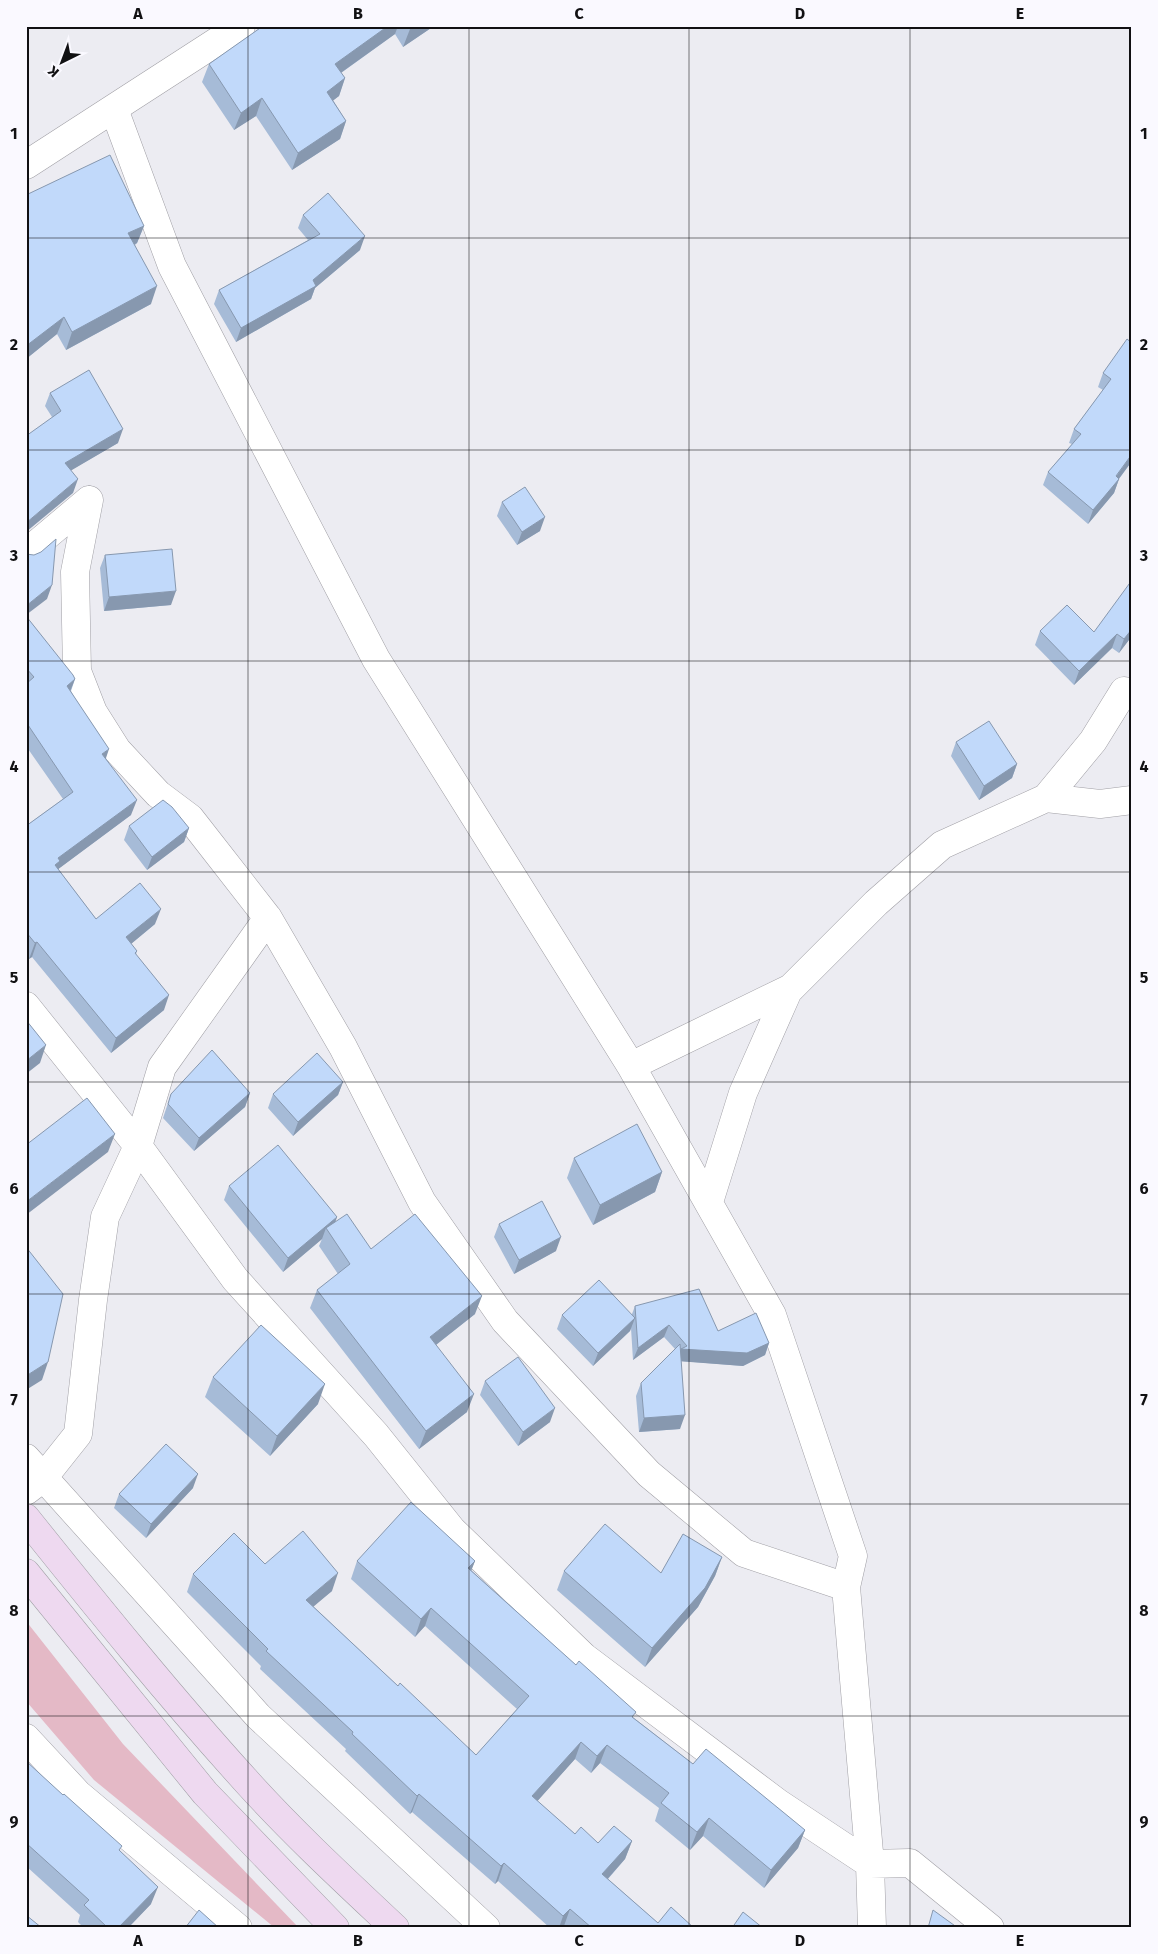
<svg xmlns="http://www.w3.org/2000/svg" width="1158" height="1954" viewBox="0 0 1158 1954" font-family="'Fira Sans',sans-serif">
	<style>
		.green { fill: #e4b9c6 }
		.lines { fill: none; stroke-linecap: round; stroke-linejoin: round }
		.street-casing { stroke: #a09fa5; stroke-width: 29 }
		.secondary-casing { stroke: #a09fa5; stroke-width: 29 }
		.street { stroke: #fff; stroke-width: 28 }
		.secondary { stroke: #eed9f0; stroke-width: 28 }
		.wall { fill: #a6bbd7 }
		.shaded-wall { fill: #8798af }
		.building { fill: #c1d9fa; stroke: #8798af }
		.grid { fill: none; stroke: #111113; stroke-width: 1; stroke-opacity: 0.55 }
		.neatline { fill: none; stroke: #111113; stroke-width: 2 }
		.grid-label { font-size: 16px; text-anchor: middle; font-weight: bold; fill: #111113 }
	</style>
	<rect width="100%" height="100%" fill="#ececf2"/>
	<path class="green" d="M26,1621l97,123 176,184h-24l-181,-148 -68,-79z"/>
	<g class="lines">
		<defs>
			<path id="street" d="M114,109l58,157 204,393 255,407 141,249 81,241 -7,31 24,277 2,64
				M26,165l215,-139
				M89,500l-14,72 2,99 16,41 24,38 41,44 32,24 78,100 75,129 79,155 83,119 144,153 95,79 102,34
				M26,553l63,-53
				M1046,798l47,-57 31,-50
				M26,1006l112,140 97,133 141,156 76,95 132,127 194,146 92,61 40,-1 80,65
				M631,1066l160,-78
				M709,1202l34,-109 45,-102 88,-88 66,-58 104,-47 54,6 32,-4
				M26,1458l232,258 228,212
				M26,1491l17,-13 35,-44 15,-134 12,-83 33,-71 24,-79 106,-149
				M26,1738l52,56 160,134"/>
			<path id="secondary" d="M26,1518c72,90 144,179 221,264 46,51 98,99 148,146
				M26,1573l179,220 130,135"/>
		</defs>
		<use href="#street" class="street-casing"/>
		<use href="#secondary" class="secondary-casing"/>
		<use href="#street" class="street"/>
		<use href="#secondary" class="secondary"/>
	</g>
	<path class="wall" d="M263,26h171l-31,21 -8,-13 -54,39 4,5 -6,18 -6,4 13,21 -6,18 -48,31 -36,-54 -22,14 -32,-48 7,-18z
		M26,195l118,31 -7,17 -2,2 16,59 -85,46 -9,-16 -31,25z
		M303,215l57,35 -45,38 -4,11 -75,43 -22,-38 5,-14 89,-50 -10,-12z
		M1132,343v118l-13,18 -5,14 -26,31 -45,-39 5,-13 24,-28 -3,-1 5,-14 29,-39 -5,-3 5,-14z
		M50,393l68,50 -47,27 2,23 -21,-76 -7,-11z
		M502,502l38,29 -23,14 -20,-29z
		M105,555l66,50 -67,6 -4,-43z
		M26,616l49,63 -4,12 35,67 25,57 -73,54 38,50 59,5 -24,20 6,7 -1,4 28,55 -53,43 -79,-96 -3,2 -3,-4v-129l37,-27 -37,-53z
		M1040,631l54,1 38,4 -13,17 -7,-5 -38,37 -39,-40z
		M956,742l61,22 -5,14 -33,22 -28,-44z
		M129,826l60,2 -5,14 -37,28 -23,-30z
		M343,1082l-5,13 -45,41 -25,-28 5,-14z
		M250,1093l-5,14 -51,44 -31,-33 8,-24z
		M574,1158l88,14 -7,20 -62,33 -26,-47z
		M229,1186l108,31 -2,5 36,27 104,65 -39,31 31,67 -48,37 -109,-141 7,-18 21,-16 -19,-28 3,-7 -39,33 -59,-72z
		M499,1224l57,27 -42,23 -20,-37z
		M635,1306l83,25 51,12 -4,12 -22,11 -62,-5 -1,68 -41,3 -3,-36 5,-13 34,-34 -11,-12 -31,23 -2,-32 -1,3 -37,35 -36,-37 5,-14 70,-1z
		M213,1377l105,27 -48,52 -65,-59z
		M485,1381l65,41 -32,24 -38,-51z
		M193,1488l-47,50 -32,-30 5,-14z
		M722,1557l-7,19 -17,31 -53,60 -88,-77 7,-19 97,2z
		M357,1561h118l-4,9 163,148 59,46 112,66 -7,18 -34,40 -61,-52 -13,14 -35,-29 4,-13 -59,-45 -9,10 -16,-14 -38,42 38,33 23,9 34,-2 -7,18 -17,20 50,44 36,5h-128l-2,-2 -1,2h-13l-52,-47 -3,3 -83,-72 -2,2 -65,-63 1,-2 -86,-80 1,-3 -74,-74 6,-18 72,-10 67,27 -19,15 85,80 78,69 41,-46 -92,-83 -10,11 -64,-58z
		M26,1761l94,91 31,52 -23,24h-44l-6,-6 2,-7 -54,-49z"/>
	<path class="shaded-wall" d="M388,26h10l-3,8 -67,48 7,-18z
		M414,26h20l-31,21 7,-18z
		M345,78l-6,18 -18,14 6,-18z
		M262,98l-6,18 -22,14 7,-17z
		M346,121l-6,18 -48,31 6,-17z
		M144,226l-7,17 -15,8 6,-18z
		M365,236l-5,14 -45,38 -4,11 -75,43 5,-14 72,-48z
		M157,286l-6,18 -85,46 6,-18z
		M64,317l-7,17 -31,25v-13z
		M123,429l-5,14 -58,34 5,-14z
		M1132,454v7l-17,23 4,-5 -5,14 -26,31 5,-14z
		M78,479l-5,14 -47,39v-9z
		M545,517l-5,14 -23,14 5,-13z
		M52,585l-5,14 -21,16v-9z
		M176,591l-5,14 -67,6 5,-14z
		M1132,629v7l-13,17 5,-14z
		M1117,634l-5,14 -38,37 5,-14z
		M75,679l-6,15 -2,-8z
		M109,749l-5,15 -2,-10z
		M1017,764l-5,14 -33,22 5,-14z
		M137,800l-6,15 -74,55 -8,11 9,-23z
		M189,828l-5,14 -37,28 5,-13z
		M161,909l-6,15 -35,29 6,-16z
		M37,942l-5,15 -3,2 6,-16z
		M169,995l-5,15 -53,43 5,-15z
		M46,1045l-6,18 -14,11v-13z
		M343,1082l-5,13 -45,41 5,-14z
		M250,1093l-5,14 -51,44 5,-13z
		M115,1134l-7,18 -82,63v-13z
		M662,1172l-7,20 -62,33 7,-20z
		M337,1217l-5,14 -6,-3 -4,11 -39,33 5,-14z
		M561,1237l-5,14 -42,23 5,-14z
		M482,1296l-7,18 -52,41 7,-18z
		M635,1318l-5,13 -37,35 5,-13z
		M669,1325l-5,12 -31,23 5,-12z
		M769,1343l-4,12 -22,11 -66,-5 4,-12z
		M48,1362l-6,18 -16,10v-14z
		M325,1384l-7,20 -48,52 7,-20z
		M474,1394l-7,18 -48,37 7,-18z
		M555,1408l-5,14 -32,24 5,-14z
		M685,1415l-5,14 -41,3 5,-14z
		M198,1474l-5,14 -47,50 5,-14z
		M722,1557l-7,19 -17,31 -53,60 7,-19z
		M475,1561l-7,18v-11z
		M338,1573l-6,18 -32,27 6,-18z
		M431,1608l-6,18 -10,11 6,-18z
		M581,1742l-6,17 -49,55 6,-18z
		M607,1745l-7,18 -9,10 6,-17z
		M419,1794l-7,18 -2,2 7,-18z
		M709,1818l-6,18 -13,14 7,-18z
		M805,1830l-7,18 -34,40 7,-18z
		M632,1841l-7,18 -29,33 6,-18z
		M504,1863l-6,18 -3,3 6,-18z
		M158,1887l-7,17 -23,24h-10z
		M570,1909l-6,17 -1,2h-4l4,-12z"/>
	<path class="building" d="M263,26h125l-53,38 10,14 -18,14 19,29 -48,32 -36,-55 -21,15 -32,-49z
		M408,26h6l-4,3z
		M110,155l34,71 -16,7 29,53 -85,46 -8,-15 -38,29v-151z
		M328,193l37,43 -52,44 3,6 -75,42 -22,-38 101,-56 -17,-19z
		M1127,339l5,4v111l-16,22 3,3 -26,31 -45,-38 33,-38 -7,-5 37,-50 -8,-6z
		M89,370l34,59 -58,34 13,16 -52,44v-87l35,-25 -11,-18z
		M525,487l20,30 -23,15 -20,-30z
		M56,539l-4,46 -26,21v-52l8,1 7,-3z
		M172,549l4,42 -67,6 -4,-42z
		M1132,580v49l-8,10 -7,-5 -38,37 -39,-40 27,-26 27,27z
		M26,616l47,59 2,4 -8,7 42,63 -7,5 35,46 -79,58 2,3 -5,4 41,54 44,-36 21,26 -35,28 11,14 -2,2 34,42 -53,43 -79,-96 -2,1 -9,-11v-106l47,-34 -47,-70v-38l8,-7 -8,-9z
		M989,721l28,43 -33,22 -28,-44z
		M163,800l9,7 17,21 -37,29 -23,-31z
		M26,1020l20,25 -20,16z
		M212,1050l38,43 -51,45 -31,-34 3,-10z
		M317,1053l26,29 -45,40 -25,-28z
		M87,1098l28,36 -89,68v-57z
		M637,1124l25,48 -62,33 -26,-47z
		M278,1145l59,72 -49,41 -59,-72z
		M542,1201l19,36 -42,23 -20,-36z
		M347,1214l24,35 44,-35 67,82 -52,41 44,57 -48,37 -109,-141 33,-26 -24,-36z
		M26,1247l37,47 -15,68 -22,14z
		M599,1280l36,38 -37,35 -36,-38z
		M699,1289l19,42 38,-18 13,30 -22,10 -66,-4 6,-3 -18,-21 -31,23 -3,-42z
		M261,1325l64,59 -48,52 -64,-59z
		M680,1344l5,71 -41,3 -3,-35z
		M518,1357l37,51 -32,24 -38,-51z
		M166,1444l32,30 -47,50 -32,-30z
		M411,1502l64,59 -7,7 108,97 3,-4 57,51 -4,5 61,47 13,-15 99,81 -34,40 -62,-52 -12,14 -36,-29 8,-10 -62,-48 -10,11 -16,-14 -49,54 43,38 6,-7 17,16 16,-17 18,15 -30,33 56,49 13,-16 23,21h-102l-22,-19 -7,7 -59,-53 -3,3 -82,-72 -2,2 -65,-62 1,-2 -87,-81 2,-2 -75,-75 41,-41 31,31 38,-33 35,42 -32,27 92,86 2,-3 76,72 53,-59 -98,-88 -10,11 -64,-58z
		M605,1524l56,49 22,-39 39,23 -17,31 -53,60 -88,-77z
		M26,1761l37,34 1,-1 58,52 -3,4 39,37 -40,41h-10l-24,-23 5,-5 -63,-57z
		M199,1910l20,18h-34z
		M933,1910l25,18h-30z
		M743,1912l20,16h-31z
		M26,1915l16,13h-16z"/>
	<path class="grid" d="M248,26v1902M469,26v1902M689,26v1902M910,26v1902M26,238h1106M26,450h1106M26,661h1106M26,872h1106M26,1082h1106M26,1294h1106M26,1504h1106M26,1716h1106"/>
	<rect width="1158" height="1954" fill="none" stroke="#faf9ff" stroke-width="55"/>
	<g transform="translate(62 62) rotate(222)" stroke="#faf9ff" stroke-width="4" paint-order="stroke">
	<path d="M0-4L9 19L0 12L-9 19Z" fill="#111113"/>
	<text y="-8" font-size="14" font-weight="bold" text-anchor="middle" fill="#111113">K</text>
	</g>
	<rect x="28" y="28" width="1102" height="1898" class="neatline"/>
	<g class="grid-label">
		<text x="138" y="19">A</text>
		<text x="358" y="19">B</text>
		<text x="579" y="19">C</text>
		<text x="800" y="19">D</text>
		<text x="1020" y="19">E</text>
		<text x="14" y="139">1</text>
		<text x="1144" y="139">1</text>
		<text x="14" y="350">2</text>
		<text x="1144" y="350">2</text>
		<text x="14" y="561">3</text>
		<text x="1144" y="561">3</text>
		<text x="14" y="772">4</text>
		<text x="1144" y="772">4</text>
		<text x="14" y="983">5</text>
		<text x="1144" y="983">5</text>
		<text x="14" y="1194">6</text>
		<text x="1144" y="1194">6</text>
		<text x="14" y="1405">7</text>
		<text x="1144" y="1405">7</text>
		<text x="14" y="1616">8</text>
		<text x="1144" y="1616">8</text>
		<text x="14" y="1827">9</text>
		<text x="1144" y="1827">9</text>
		<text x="138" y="1946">A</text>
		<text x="358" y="1946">B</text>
		<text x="579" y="1946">C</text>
		<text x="800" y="1946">D</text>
		<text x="1020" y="1946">E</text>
	</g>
</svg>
